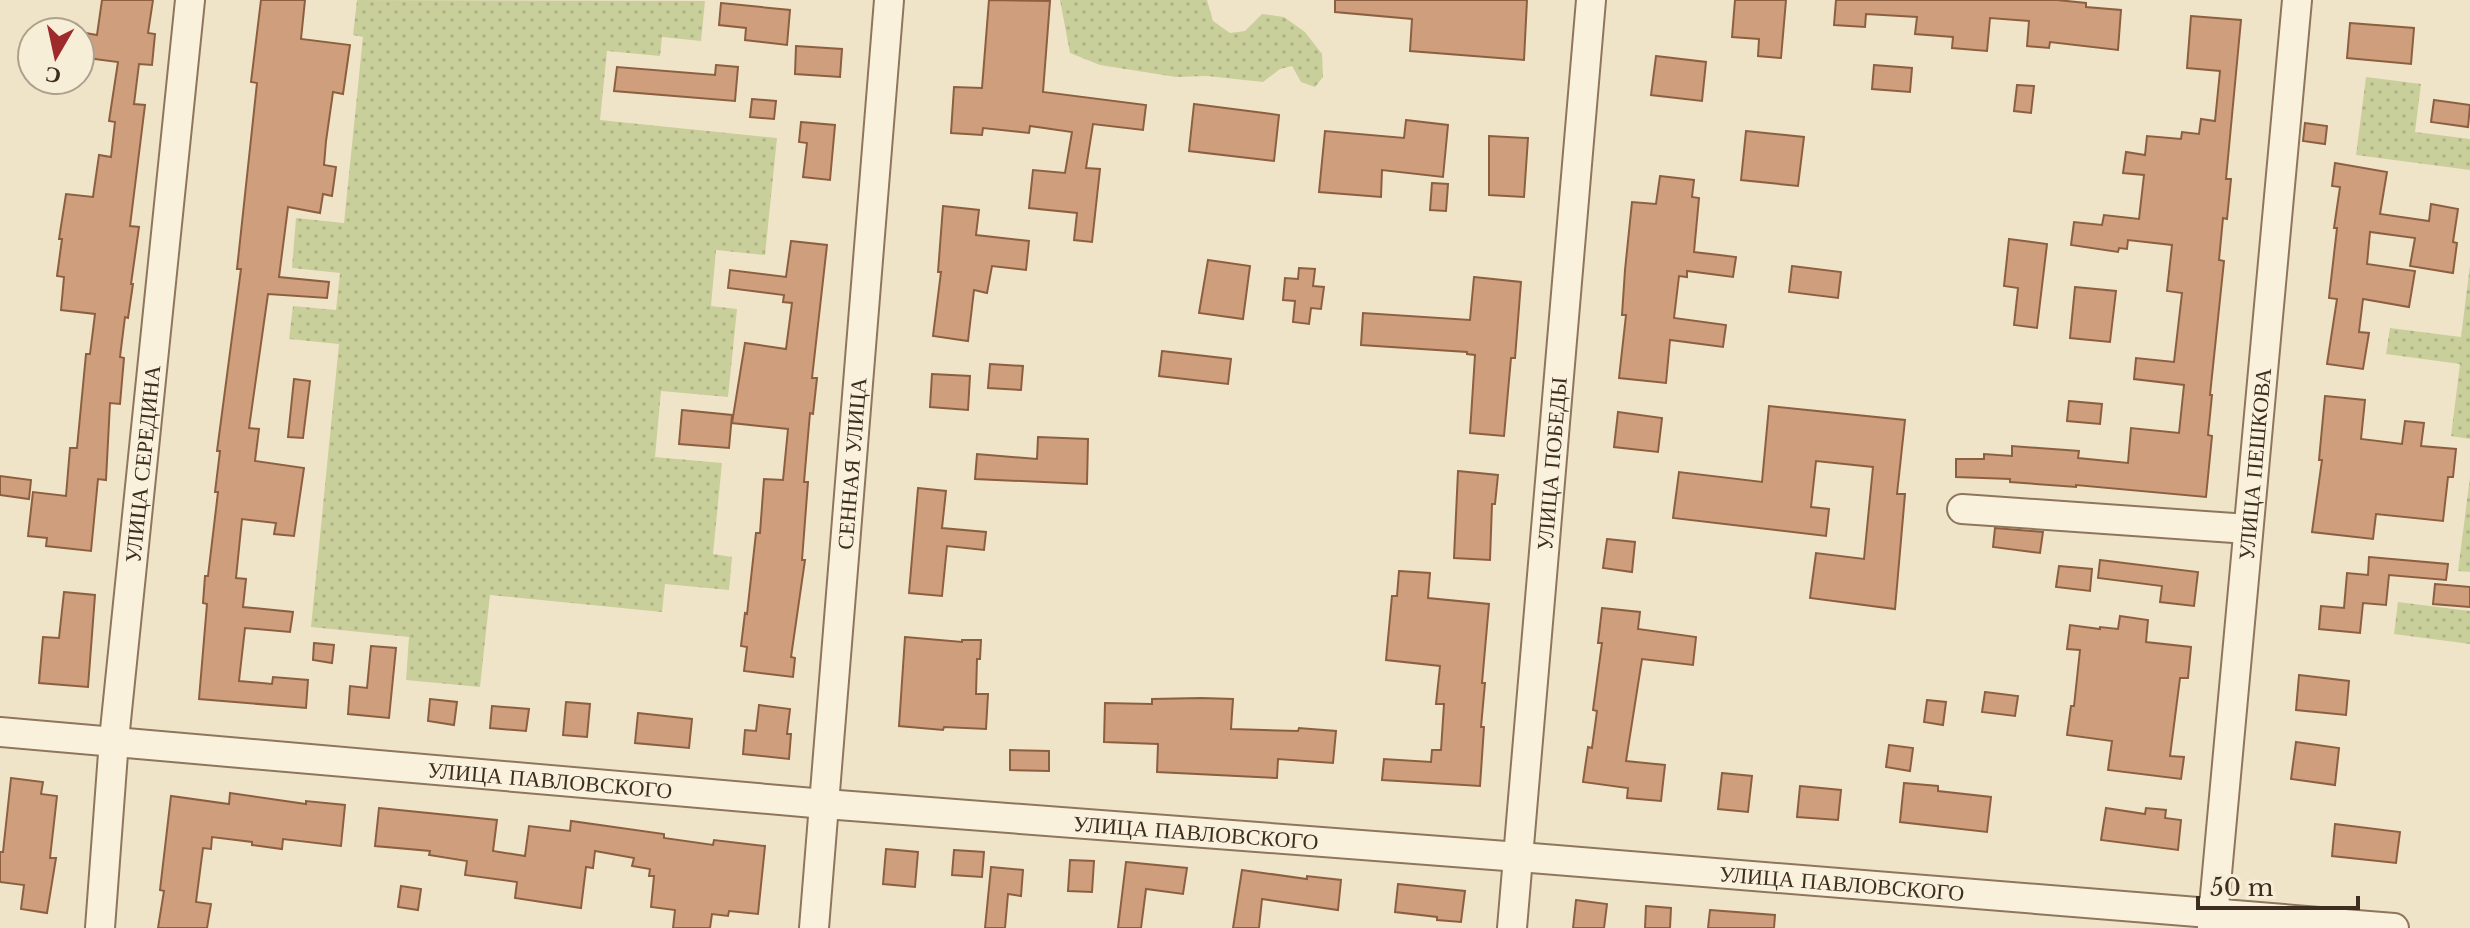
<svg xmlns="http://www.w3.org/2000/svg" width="2470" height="928" viewBox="0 0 2470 928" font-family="'Libre Baskerville',serif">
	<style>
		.green { fill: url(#green-dots) }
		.building { fill: #cf9f7d; stroke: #8d5f41; stroke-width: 2 }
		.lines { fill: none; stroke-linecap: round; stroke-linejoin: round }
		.minor-casing { stroke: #8d765c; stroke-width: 32 }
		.minor { stroke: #faf1dc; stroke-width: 28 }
		.labels { text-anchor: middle; stroke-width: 7; stroke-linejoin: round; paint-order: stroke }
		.street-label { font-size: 22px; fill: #3d2e20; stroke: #f7eed8 }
	</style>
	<defs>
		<pattern id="green-dots" width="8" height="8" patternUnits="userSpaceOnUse" patternTransform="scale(2)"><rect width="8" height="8" fill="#c9cf9b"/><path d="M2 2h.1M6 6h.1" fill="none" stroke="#aeb285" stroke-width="1.8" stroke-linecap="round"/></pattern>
	</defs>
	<rect width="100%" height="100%" fill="#f0e4c8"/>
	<path class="green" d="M357,0l348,1 -4,40 -39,-4 -2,19 -53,-5 -7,69 177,18 -12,117 -49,-5 -5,56 26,3 -9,88 -67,-6 -6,66 67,6 -9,91 19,3 -3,33 -64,-6 -3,28 -172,-17 -10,92 -74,-7 3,-43 -98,-10 28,-283 -50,-5 4,-33 43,4 4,-37 -48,-5 4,-50 48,5 19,-186 -10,-2z
		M1060,0h147l6,21 17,12 15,-2 17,-17 22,3 21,15 17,22 1,23 -8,10 -14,-5 -9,-16 -12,3 -17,13 -56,-6 -31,1 -76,-12 -30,-12z
		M2366,77l55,7 -6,48 55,7v31l-114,-15z
		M2470,265v174l-19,-3 9,-72 -74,-10 4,-26 71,9z
		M2470,477v95l-12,-1z
		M2398,602l72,9v33l-76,-10z"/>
	<path class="building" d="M102,0h51l-5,33 7,1 -3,31 -13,-1 -5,40 11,1 -15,121 9,1 -8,57h2l-5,34 -3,-1 -5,40 4,1 -4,46 -10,-1 -4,77 -8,-1 -7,72 -45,-5 1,-8 -19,-2 5,-44 33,4 4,-48h7l9,-94h4l5,-40 -34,-4 3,-33 -7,-1 5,-37h-3l7,-45 27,3 6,-42 12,2 4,-35 -6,-1 9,-59 -38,-5v-25l17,3z
		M261,0h44l-4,39 49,6 -7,49 -10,-2 -7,49 -2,24 12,2 -4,29 -9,-2 -3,19 -32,-6 -9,70 50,5 -2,16 -59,-4 -19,134 10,1 -4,32 49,7 -10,68 -20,-2 2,-11 -34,-4 -6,59 10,1 -3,28 50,5 -3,20 -45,-4 -6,53 33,3 1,-7 35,3 -2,28 -107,-9 8,-95 -4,-1 2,-27h3l10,-84h-3l5,-41h-3l24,-182h-4l20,-186 -6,-1z
		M989,0l61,1 -7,91 103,13 -3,25 -50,-6 -7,44 14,1 -8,73 -18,-2 3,-27 -48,-5 4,-38 32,3 7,-41 -42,-6 -1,7 -46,-5 -1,7 -31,-2 3,-46 28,1z
		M1335,0h192l-3,60 -114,-9 2,-32 -77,-7z
		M1735,0h51l-5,58 -23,-2 1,-17 -27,-2z
		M1836,0h221l29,3v4l35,3 -3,40 -68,-8 -1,6 -22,-2 2,-25 -39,-3 -3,33 -35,-3 1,-11 -38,-3 2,-17 -51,-3 -1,13 -31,-2z
		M721,3l69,7 -3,35 -42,-5 1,-12 -27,-3z
		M2191,16l50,4 -15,159h5l-4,40 -4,-1 -4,42 5,1 -14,134h2l-4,40 4,1 -6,61 -130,-12v2l-66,-5v-3l-54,-2v-18h28v-5l28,2v-10l67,5 -1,7 50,5 3,-35 48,5 5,-48 -50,-6 2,-21 38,4 8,-69 -15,-2 5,-46 -44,-5 -1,9 -8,-1 -1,4 -47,-7 3,-23 28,3 2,-10 35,4 5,-44 -21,-2 3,-21 19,3 2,-19 34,3 1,-7 17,2 2,-15 14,2 5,-50 -33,-3z
		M2350,23l64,5 -3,36 -64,-6z
		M796,46l46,3 -2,28 -45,-3z
		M1656,56l50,6 -4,39 -51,-6z
		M716,65l22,2 -3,34 -121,-10 3,-24 98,8z
		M1874,65l38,3 -2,24 -38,-3z
		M2017,85l17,1 -3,27 -17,-2z
		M752,99l24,2 -2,18 -24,-2z
		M2434,100l36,5 -2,22 -37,-5z
		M1194,104l85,11 -5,46 -85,-10z
		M1406,120l42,5 -5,52 -61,-7 -1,27 -62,-5 6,-61 79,7z
		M801,122l34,3 -5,55 -27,-3 4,-34 -8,-1z
		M2305,123l22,3 -2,18 -22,-3z
		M1746,131l58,6 -6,49 -57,-6z
		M1489,136l39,2 -4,59 -35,-2z
		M2335,163l52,9 -7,42 49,7 2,-17 27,5 -5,33 4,1 -4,30 -43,-7 5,-28 -45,-6 -3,32 48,7 -6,36 -46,-8 -4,33 10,1 -6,36 -36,-5 10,-65 -8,-1 8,-70h-3l6,-41 -8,-1z
		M1660,176l34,4 -2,17 7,1 -5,54 42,5 -3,20 -46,-6v6l-8,-1 -5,42 52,7 -3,22 -53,-7 -4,43 -47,-5 7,-63h-4l3,-45 7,-68 24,2z
		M1432,183l16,1 -2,27 -16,-1z
		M943,206l36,4 -3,25 53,6 -3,29 -34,-4 -5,27 -13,-3 -6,51 -35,-5 8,-64h-3z
		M2009,239l38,5 -10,84 -23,-3 4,-37 -14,-2z
		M791,241l36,4 -15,133h5l-4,36 -3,-1 -6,69h4l-6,78h3l-14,97 4,1 -2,19 -49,-6 3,-24 -6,-1 4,-33 2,1 9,-81h4l4,-54 19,1 5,-51 -56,-6 13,-80 41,6 6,-46 -9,-1 1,-7 -56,-7 2,-18 56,7z
		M1208,260l42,6 -7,53 -44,-6z
		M1792,266l49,6 -3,26 -49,-6z
		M1299,268l16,1 -2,17 11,1 -3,22 -10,-1 -2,16 -16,-2 2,-21 -12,-1 2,-22 13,1z
		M1474,277l47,5 -6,76h-4l-7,78 -34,-3 5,-78 -8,-1v-2l-106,-7 2,-32 107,7z
		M2075,287l41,4 -6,51 -40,-4z
		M1162,351l69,8 -3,25 -69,-8z
		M990,364l33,2 -2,24 -33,-2z
		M932,374l38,2 -2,34 -38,-3z
		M294,379l16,2 -7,57 -15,-1z
		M2325,396l40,4 -4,39 41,5 3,-23 19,2 -3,23 35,3 -3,28h-5l-5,44 -67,-7 -3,25 -61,-7 10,-72h-3z
		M2069,401l33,3 -2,20 -33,-3z
		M1769,406l136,14 -8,74h8l-10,115 -85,-11 6,-45 48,6 9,-92 -57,-6 -5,46 18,2 -3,27 -153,-18 6,-46 83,10z
		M682,410l50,5 -3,33 -50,-4z
		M1618,412l44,6 -4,34 -44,-5z
		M1038,437l50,2 -1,45 -112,-5 2,-25 60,5z
		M1458,471l40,4 -3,29h-3l-2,56 -36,-2z
		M0,476l31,4 -2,19 -29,-4z
		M918,488l28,3 -4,37 44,4 -2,18 -37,-4 -5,50 -33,-3z
		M1995,528l48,4 -3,21 -47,-6z
		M1607,539l28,3 -3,30 -29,-4z
		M2369,557l79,7 -2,16 -57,-5 -3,30 -23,-2 -3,30 -41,-4 2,-23 23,2 3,-35 21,2z
		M2100,560l98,12 -4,34 -34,-4 2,-16 -64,-8z
		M2059,566l33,3 -2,22 -34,-4z
		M1399,571l31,2 -2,25 61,6 -7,79h3l-4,44h3l-4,59 -98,-6 2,-21 47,3 1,-12h9l3,-46h-8l4,-38 -54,-6 6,-64h5z
		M2435,584l35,3v20l-37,-3z
		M64,592l31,3 -7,92 -49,-4 4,-46 16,1z
		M1602,608l38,4 -2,17 58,8 -3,28 -51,-6 -16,102 39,4 -4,36 -34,-3 1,-10 -45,-6 5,-35 4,1 5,-37 -4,-1 9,-67h-4z
		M2120,616l28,4 -2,22 45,5 -3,31h-8l-10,78 14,1 -3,22 -73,-9 4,-29 -45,-6 4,-29h3l6,-56 -13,-1 3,-24 30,4v-2l18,2z
		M905,637l57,5v-2h19l-1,19h-3l-1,35h12l-2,35 -42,-2 -1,3 -44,-4z
		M314,643l20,2 -2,18 -19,-3z
		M371,646l25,2 -7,70 -41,-4 2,-28 17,2z
		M2299,675l50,6 -3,34 -50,-5z
		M1985,692l33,4 -3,20 -33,-4z
		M1201,698l32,1 -2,30 67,2 1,-3 37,3 -3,32 -55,-4 -1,19 -120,-6 1,-28 -54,-2 1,-39 47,1v-5z
		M430,699l27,3 -3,23 -26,-4z
		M1927,700l19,2 -3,23 -19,-3z
		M566,702l24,2 -3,33 -24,-2z
		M759,705l31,4 -3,25h4l-2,25 -46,-5 2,-24 11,1z
		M492,706l37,3 -3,22 -36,-3z
		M638,713l54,6 -3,29 -54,-5z
		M2296,742l43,6 -4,37 -44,-6z
		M1889,745l24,3 -3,23 -24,-4z
		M1010,750l39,1v20l-39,-1z
		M1722,773l30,3 -4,36 -30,-3z
		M11,778l32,4 -2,12 16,2 -7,62h6l-9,55 -26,-4 3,-24 -24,-3v-30h3z
		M1904,783l34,3v5l53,6 -4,35 -87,-10z
		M1800,786l41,4 -3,30 -41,-3z
		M230,793l76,11v-3l39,4 -4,41 -58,-7 -1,10 -30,-4v-3l-40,-5 -1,12 -8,-1 -7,54 15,2 -4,24h-49l6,-37 -4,-1 11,-94 58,8z
		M379,808l118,12 -4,31 32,5 4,-30 41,5 1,-10 93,13v4l49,7 1,-5 51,6 -7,68 -29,-3 -1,5 -16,-2 -2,14h-37l2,-18 -24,-3 3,-31h-5l1,-7 -18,-3 2,-8 -39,-7 -2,17 -7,-1 -5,41 -66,-10 2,-16 -52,-7 2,-14 -38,-6 1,-4 -55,-5z
		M2106,808l39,6 1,-6 20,2 -1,8 16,2 -3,30 -77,-10z
		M2335,824l65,8 -4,31 -64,-7z
		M886,849l32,3 -3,35 -32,-3z
		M954,850l30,2 -2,25 -30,-2z
		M1070,860l24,1 -2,31 -24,-1z
		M1126,862l61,6 -4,26 -37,-5 -5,39h-23z
		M991,867l32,3 -2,26 -13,-2 -3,34h-20z
		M1242,870l65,9v-3l34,4 -3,30 -76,-11 -3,29h-26z
		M1398,884l67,7 -4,31 -24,-2v-3l-42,-5z
		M401,886l20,3 -3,21 -20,-3z
		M1576,900l31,4 -3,24h-31z
		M1646,906l25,2 -1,20h-25z
		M1710,910l65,5 -1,13h-66z"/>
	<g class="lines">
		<defs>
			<g id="minor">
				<path d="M1962,509l286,20"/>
				<path id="s1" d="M0,732l825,72 694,53 875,71"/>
				<path id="s2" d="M100,928l14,-188 76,-740"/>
				<path id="s3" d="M814,928l75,-928"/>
				<path id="s4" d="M1512,928l79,-928"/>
				<path id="s5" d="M2212,928l85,-928"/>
			</g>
		</defs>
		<use href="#minor" class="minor-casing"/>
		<use href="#minor" class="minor"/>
	</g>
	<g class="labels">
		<g class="street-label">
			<text dy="8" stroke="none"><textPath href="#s2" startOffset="466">УЛИЦА СЕРЕДИНА</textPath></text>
			<text dy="8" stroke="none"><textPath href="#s3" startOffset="466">СЕННАЯ УЛИЦА</textPath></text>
			<text dy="8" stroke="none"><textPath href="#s4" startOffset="466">УЛИЦА ПОБЕДЫ</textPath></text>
			<text dy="8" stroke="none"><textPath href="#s5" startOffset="466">УЛИЦА ПЕШКОВА</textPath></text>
			<text dy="8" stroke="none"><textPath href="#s1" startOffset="552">УЛИЦА ПАВЛОВСКОГО</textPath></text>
			<text dy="8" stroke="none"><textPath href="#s1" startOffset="1200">УЛИЦА ПАВЛОВСКОГО</textPath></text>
			<text dy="8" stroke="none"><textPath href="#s1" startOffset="1848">УЛИЦА ПАВЛОВСКОГО</textPath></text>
		</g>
	</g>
	<g transform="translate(56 56) rotate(189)"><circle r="38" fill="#f7eed8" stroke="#ada18e" stroke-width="2"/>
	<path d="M0-6L14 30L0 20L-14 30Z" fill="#9e2a2b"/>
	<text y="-12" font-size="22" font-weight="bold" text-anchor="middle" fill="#3d2e20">С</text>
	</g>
	<path d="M2198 896v12h160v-12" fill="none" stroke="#3d2e20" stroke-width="4"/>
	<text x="2210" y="896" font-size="24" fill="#3d2e20" stroke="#f7eed8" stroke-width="6" paint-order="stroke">50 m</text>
</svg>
